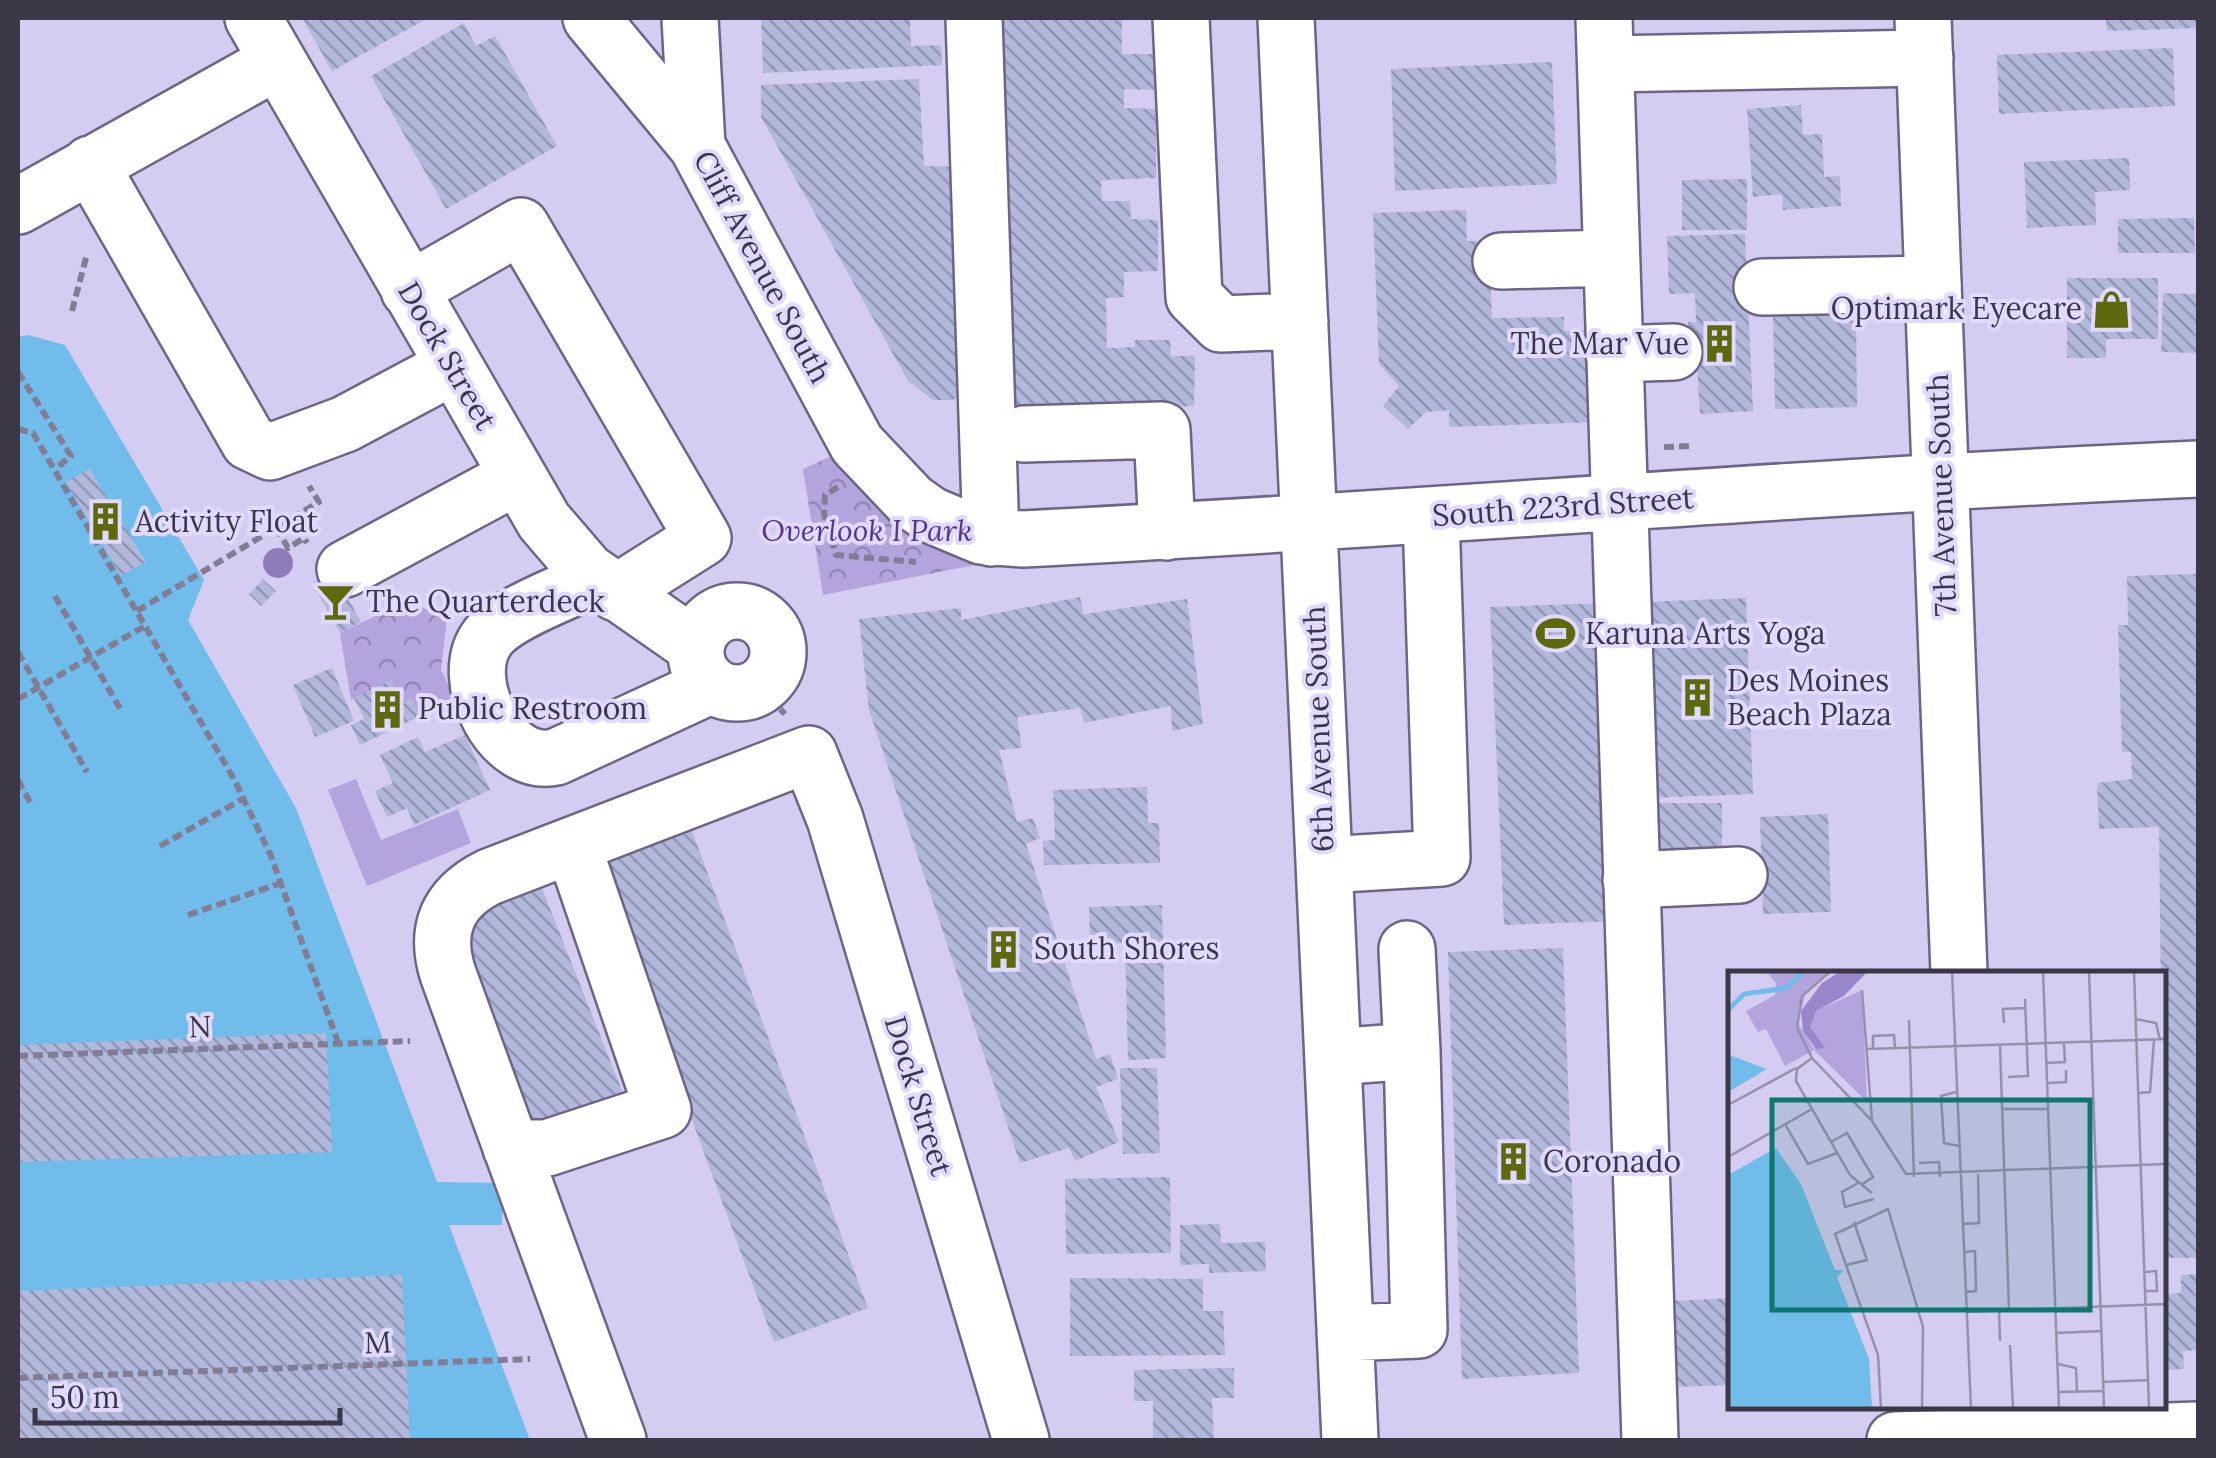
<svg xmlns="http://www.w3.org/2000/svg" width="2216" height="1458" viewBox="0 0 2216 1458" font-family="Lora,serif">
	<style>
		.grass { fill: #b4a4dd }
		.park { fill: url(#park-crowns) }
		.water { fill: #70bcea }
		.building { fill: url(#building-back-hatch) }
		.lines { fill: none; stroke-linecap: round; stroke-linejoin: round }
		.minor-casing { stroke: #6e6586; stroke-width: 60 }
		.major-casing { stroke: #6e6586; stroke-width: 60 }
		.path { stroke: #827c95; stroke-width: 6; stroke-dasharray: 10 5; stroke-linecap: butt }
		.minor { stroke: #fff; stroke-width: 55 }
		.major { stroke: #fff; stroke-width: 55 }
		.tree { fill: #8f7bb8 }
		.labels { text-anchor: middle; stroke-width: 8; stroke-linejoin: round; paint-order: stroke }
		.street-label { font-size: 30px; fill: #3b3746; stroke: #e2d9ff }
		.poi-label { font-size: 30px; fill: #3b3746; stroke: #e2d9ff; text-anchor: start }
		.park-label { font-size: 30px; font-style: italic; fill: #55388a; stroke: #e2d9ff }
		.inset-river { fill: none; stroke: #70bcea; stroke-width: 5 }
		.inset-road { fill: none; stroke: #9790ad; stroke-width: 2.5 }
		.view { fill: #0f766e; fill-opacity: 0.15; stroke: #0f766e; stroke-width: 5 }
		.inset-edge { fill: none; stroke: #3b3746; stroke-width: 5 }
	</style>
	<defs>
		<pattern id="park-crowns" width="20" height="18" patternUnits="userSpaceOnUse" patternTransform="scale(2.5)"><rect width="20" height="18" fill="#b4a4dd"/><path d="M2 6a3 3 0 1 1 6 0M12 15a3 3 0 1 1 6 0" fill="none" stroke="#9486b5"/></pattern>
		<pattern id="building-back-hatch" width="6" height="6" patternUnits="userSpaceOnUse" patternTransform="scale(2.5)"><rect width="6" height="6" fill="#b1b8dc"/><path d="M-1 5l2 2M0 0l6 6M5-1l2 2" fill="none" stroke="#9196b4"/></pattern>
	</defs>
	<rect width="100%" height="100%" fill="#d5ccf1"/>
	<path class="grass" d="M356,779l25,61 77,-31 13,34 -104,43 -39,-96z"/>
	<path class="park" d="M857,444l158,113 -192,38 -20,-126z
		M407,601l40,17 -6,52 15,29 -36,17 -9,-18 -10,4 -10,-21 -40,19 -11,-67z"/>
	<path class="water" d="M28,335l37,10 139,235 -16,40 108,188 141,374 66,1 -1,42h-53l81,215h-512v-1103z"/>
	<path class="building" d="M302,18h126l-96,53z
		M761,18h149l1,28 30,-1 1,20 -179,8z
		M999,18h123v36h32v36l-30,-1v19l32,1v69l-55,2 1,21h28l1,18 27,1v51l-34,1v25l-18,1 1,50 28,-1v-7h35l1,16h24l-1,50 -183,5z
		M2106,18h92v10l-91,3z
		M464,23l12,23 19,-10 62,110 -111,63 -75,-133z
		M2173,48l2,58 -176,8 -2,-59z
		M1552,62l5,122 -162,7 -4,-122z
		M919,79l5,87 30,1 8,225 -9,8h-20l-25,-19 -147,-264v-32z
		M1801,105l2,30 19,-1 2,43 16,-1 1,30 -58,4 -1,-16 -29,3 -6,-88z
		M2129,158l1,32 -35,2 1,33 -69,3 -3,-66z
		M1747,179v51h-65v-50z
		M1466,210l1,31h22l3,77 72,-1v14l31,-2 3,93 -149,5v-17l-23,2 -18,17 -25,-23 16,-20 -20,-22 -6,-151z
		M2194,218l1,35h-77v-34z
		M1745,234l8,177 -53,3 -3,-49h-7l-2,-43h8l-1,-29 -26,1 -2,-58z
		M2067,278h91v61h-52v19h-39z
		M2163,293l35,1v59l-37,-1z
		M1856,314l1,93 -82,2 -2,-94z
		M90,469l56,93 -25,14 -55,-94z
		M333,571l28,51 -21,11 -28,-50z
		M2198,574v684h-34l-5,-431 -60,2 -2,-46 35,-4 -1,-27h-9l-4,-127h10l-1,-49z
		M263,579l13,12 -15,15 -12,-12z
		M1080,597l4,17 103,-15 16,125 -31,7 -1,-25 -87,17 -4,-15 -63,9 5,31 -23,2 18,72 16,-4 7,20 -14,6 70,215 14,-5 8,25 -22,8 23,55 -44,19 -6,-13 -49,15 -151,-453 -10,-91 102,-11v12z
		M1746,598l7,196 -105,4 -7,-196z
		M1605,603l14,318 -115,4 -14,-318z
		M332,668l22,53 -39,16 -22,-52z
		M391,680l10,22 10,-5 9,19 -60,29 -9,-20 13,-6 -10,-21z
		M465,735l25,55 -76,35 -7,-17 -20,9 -12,-26 18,-8 -13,-28 38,-18 7,15z
		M1147,787l1,36h11l1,40 -116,2 -1,-24 12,-1 -2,-50z
		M1648,803h74v52h-74z
		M1828,814l3,98 -68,2 -3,-97z
		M692,831l176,477 -94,34 -176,-476z
		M542,888l82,208 -91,36 -83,-209z
		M1162,905l4,153 -38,2 -3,-117 -35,1 -1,-37z
		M1563,948l16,425 -117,6 -14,-427z
		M326,1033l6,119 -314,10v-117z
		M1120,1068h37l3,85 -37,1z
		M1170,1177l1,76 -105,1 -1,-75z
		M1220,1224l1,19 44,-1 1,29 -57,2v-9l-29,1v-40z
		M2198,1274v76l-15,1 1,18 -20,1v-76l17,-1v-18z
		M402,1275l8,165h-392v-149z
		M1070,1278l133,1v32h20l2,44 -155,1z
		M1731,1298v87l-54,2 -4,-86z
		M1234,1368v30h-22l2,42h-61v-39h-19v-31z"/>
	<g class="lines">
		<defs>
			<path id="minor" d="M253,18l291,503 43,50 109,76
				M591,18l106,128 160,298 54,57 20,14 50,21 42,3c392,-20 783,-53 1175,-70
				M690,18l7,128
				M974,18l17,520
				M1181,18l13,279 27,27 79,-3
				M1286,18l64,1422
				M1604,18l46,1422
				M1606,64l319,-6
				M90,164l159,278 21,10 75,-28 109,-58
				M18,206l258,-144
				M1501,261l110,-3
				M1762,287l171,-3
				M409,290l112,-64 182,312 -87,55
				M1614,354l60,-2
				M1024,434l138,-4 5,102
				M345,569l171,-92
				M595,578c-28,14 -89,35 -107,59 -32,41 13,133 68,120l156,-72
				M696 652a41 41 0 1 1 82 0a41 41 0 1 1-82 0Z
				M1325,865l117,-7 -11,-342
				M1631,880l108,-5
				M1407,949l5,102
				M1333,1057l79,-6 7,279 -74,3
				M511,1148h36l116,-38 -90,-264
				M618,1440l-170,-466c-14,-44 -1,-76 41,-97l320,-123 26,65 186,621
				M1895,1440l303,-10"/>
			<path id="major" d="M1923,18l36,955
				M1973,1406l1,34"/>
		</defs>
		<use href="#minor" class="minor-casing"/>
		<use href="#major" class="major-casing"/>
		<path class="path" d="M72,311l15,-57
			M18,372l53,84 -16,13
			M18,429l15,4 202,348 36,75 68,189
			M1664,447l28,-1
			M838,487l-13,8 -1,19 12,41 80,7
			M276,527l12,21 16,-10 3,5
			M55,596l67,116
			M137,611l182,-109 -10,-16
			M18,652l69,120
			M759,688l26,26
			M18,699l127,-73
			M18,780l12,22
			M160,846l84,-48
			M188,915l93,-32
			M18,1056l392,-15
			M18,1378l512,-19"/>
		<use href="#minor" class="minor"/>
		<use href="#major" class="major"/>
	</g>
	<circle class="tree" cx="278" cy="563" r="15"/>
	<defs>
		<symbol id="shop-bare" viewBox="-9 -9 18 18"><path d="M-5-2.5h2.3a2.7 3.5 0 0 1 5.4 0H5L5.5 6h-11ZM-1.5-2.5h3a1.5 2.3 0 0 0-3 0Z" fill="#5e690e" stroke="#e2d9ff" stroke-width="2.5" paint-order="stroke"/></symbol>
		<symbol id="building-bare" viewBox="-9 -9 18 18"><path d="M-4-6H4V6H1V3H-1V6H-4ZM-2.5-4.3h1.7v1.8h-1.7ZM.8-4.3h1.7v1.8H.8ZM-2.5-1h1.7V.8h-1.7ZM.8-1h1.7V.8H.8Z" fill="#5e690e" stroke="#e2d9ff" stroke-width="2.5" paint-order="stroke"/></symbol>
		<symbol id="bar-bare" viewBox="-9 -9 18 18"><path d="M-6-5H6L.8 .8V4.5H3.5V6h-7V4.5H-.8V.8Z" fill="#5e690e" stroke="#e2d9ff" stroke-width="2.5" paint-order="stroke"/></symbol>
		<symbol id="stadium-bare" viewBox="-9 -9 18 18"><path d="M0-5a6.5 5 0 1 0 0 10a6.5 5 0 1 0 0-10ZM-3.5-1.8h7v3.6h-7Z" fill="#5e690e" stroke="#e2d9ff" stroke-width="2.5" paint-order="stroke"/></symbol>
	</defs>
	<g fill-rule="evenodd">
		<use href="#shop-bare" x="2084" y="282" width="55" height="55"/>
		<use href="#building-bare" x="1692" y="316" width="55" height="55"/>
		<use href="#building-bare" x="78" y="494" width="55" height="55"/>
		<use href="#bar-bare" x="308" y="574" width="55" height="55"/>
		<use href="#stadium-bare" x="1528" y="606" width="55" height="55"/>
		<use href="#building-bare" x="1670" y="670" width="55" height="55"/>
		<use href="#building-bare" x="360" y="682" width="55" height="55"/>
		<use href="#building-bare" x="976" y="922" width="55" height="55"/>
		<use href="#building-bare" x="1486" y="1134" width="55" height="55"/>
	</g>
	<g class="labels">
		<g class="street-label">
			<text transform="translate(762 267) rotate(62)" y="10">Cliff Avenue South</text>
			<text transform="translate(447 356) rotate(60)" y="10">Dock Street</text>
			<text transform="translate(1942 495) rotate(-92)" y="10">7th Avenue South</text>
			<text transform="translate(1563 507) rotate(-4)" y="10">South 223rd Street</text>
			<text transform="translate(1319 729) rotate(-92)" y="10">6th Avenue South</text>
			<text transform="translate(200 1027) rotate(-2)" y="10">N</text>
			<text transform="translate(918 1096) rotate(73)" y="10">Dock Street</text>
			<text transform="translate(378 1343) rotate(-2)" y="10">M</text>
		</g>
		<g class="poi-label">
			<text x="2082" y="319" text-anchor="end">Optimark Eyecare</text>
			<text x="1689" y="354" text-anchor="end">The Mar Vue</text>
			<text x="135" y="532">Activity Float</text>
			<text x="366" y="612">The Quarterdeck</text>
			<text x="1585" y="644">Karuna Arts Yoga</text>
			<text x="1727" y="691">Des Moines<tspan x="1727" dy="34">Beach Plaza</tspan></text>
			<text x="418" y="719">Public Restroom</text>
			<text x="1034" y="959">South Shores</text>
			<text x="1543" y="1172">Coronado</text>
		</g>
		<g class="park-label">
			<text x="867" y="541">Overlook I Park</text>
		</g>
	</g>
	<g transform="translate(1728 971)">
		<rect width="438" height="438" fill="#d5ccf1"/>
		<path d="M113,0h27l-24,25 -28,15 12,40 -10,1 -15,-21 -2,-20 21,-28z" fill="#9a86ca"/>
		<path d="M38,0h65l-25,19 -8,33 16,26 11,-1 -15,-21 6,-16 46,-21 5,112 -53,-52 -29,16 -19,-37 -8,3 -12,-21 29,-16 1,-12z" fill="#b4a4dd"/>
		<path d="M0,82l4,3 35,13 -39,23zM48,177l25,36 34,86h9l-7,7 32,82 3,49h-144v-233z" fill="#70bcea"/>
		<path class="inset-river" d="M0,39l16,-16 42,-6 19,-17"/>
		<path class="inset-road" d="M103,0l-29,25 -5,32 15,30 60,63 34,53 260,-10M224,0l19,437M315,0l16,437M361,0l15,437M406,0l15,437M134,19l10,131M408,48l20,4 4,17M181,49l5,157M276,52l-1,-14 23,-1M272,75l9,263M140,78l298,-10M145,78v-13l21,-1 1,13M84,87l-15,11 -1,12 54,94 22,18M319,92l18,-1 -1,-18M280,106l20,-1 -3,-77M320,112l18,-1v-12M228,121l-15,4 3,47 15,3M410,122l12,-1 4,-52M0,134l68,-37M275,138h46M57,153l23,40 29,-11M103,171l16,-9 26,44 -12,8M0,186l84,-48M191,192l20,-1 1,15M130,212l-16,9 3,15 29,-8M234,253l17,-1 -1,-49M236,281l11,-1 1,40 -11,1M118,294l21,-5 -13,-38M417,301l11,-1 1,20h-11M271,339l1,31M238,341l200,-8M328,362l45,-2M282,374l3,63M330,393l18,4 1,24M375,411l45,-2M330,421l46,-1M153,437l-3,-53 -43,-121 53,-25 35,118 -1,81"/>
		<path class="view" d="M44,129h318v210h-318z"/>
		<rect width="438" height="438" class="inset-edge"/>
	</g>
	<rect width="2216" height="1458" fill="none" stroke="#3b3746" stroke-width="40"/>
	<path d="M35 1408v15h305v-15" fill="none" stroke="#3b3746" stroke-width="5"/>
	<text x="50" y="1408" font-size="30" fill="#3b3746" stroke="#e2d9ff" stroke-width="8" paint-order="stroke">50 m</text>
</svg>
